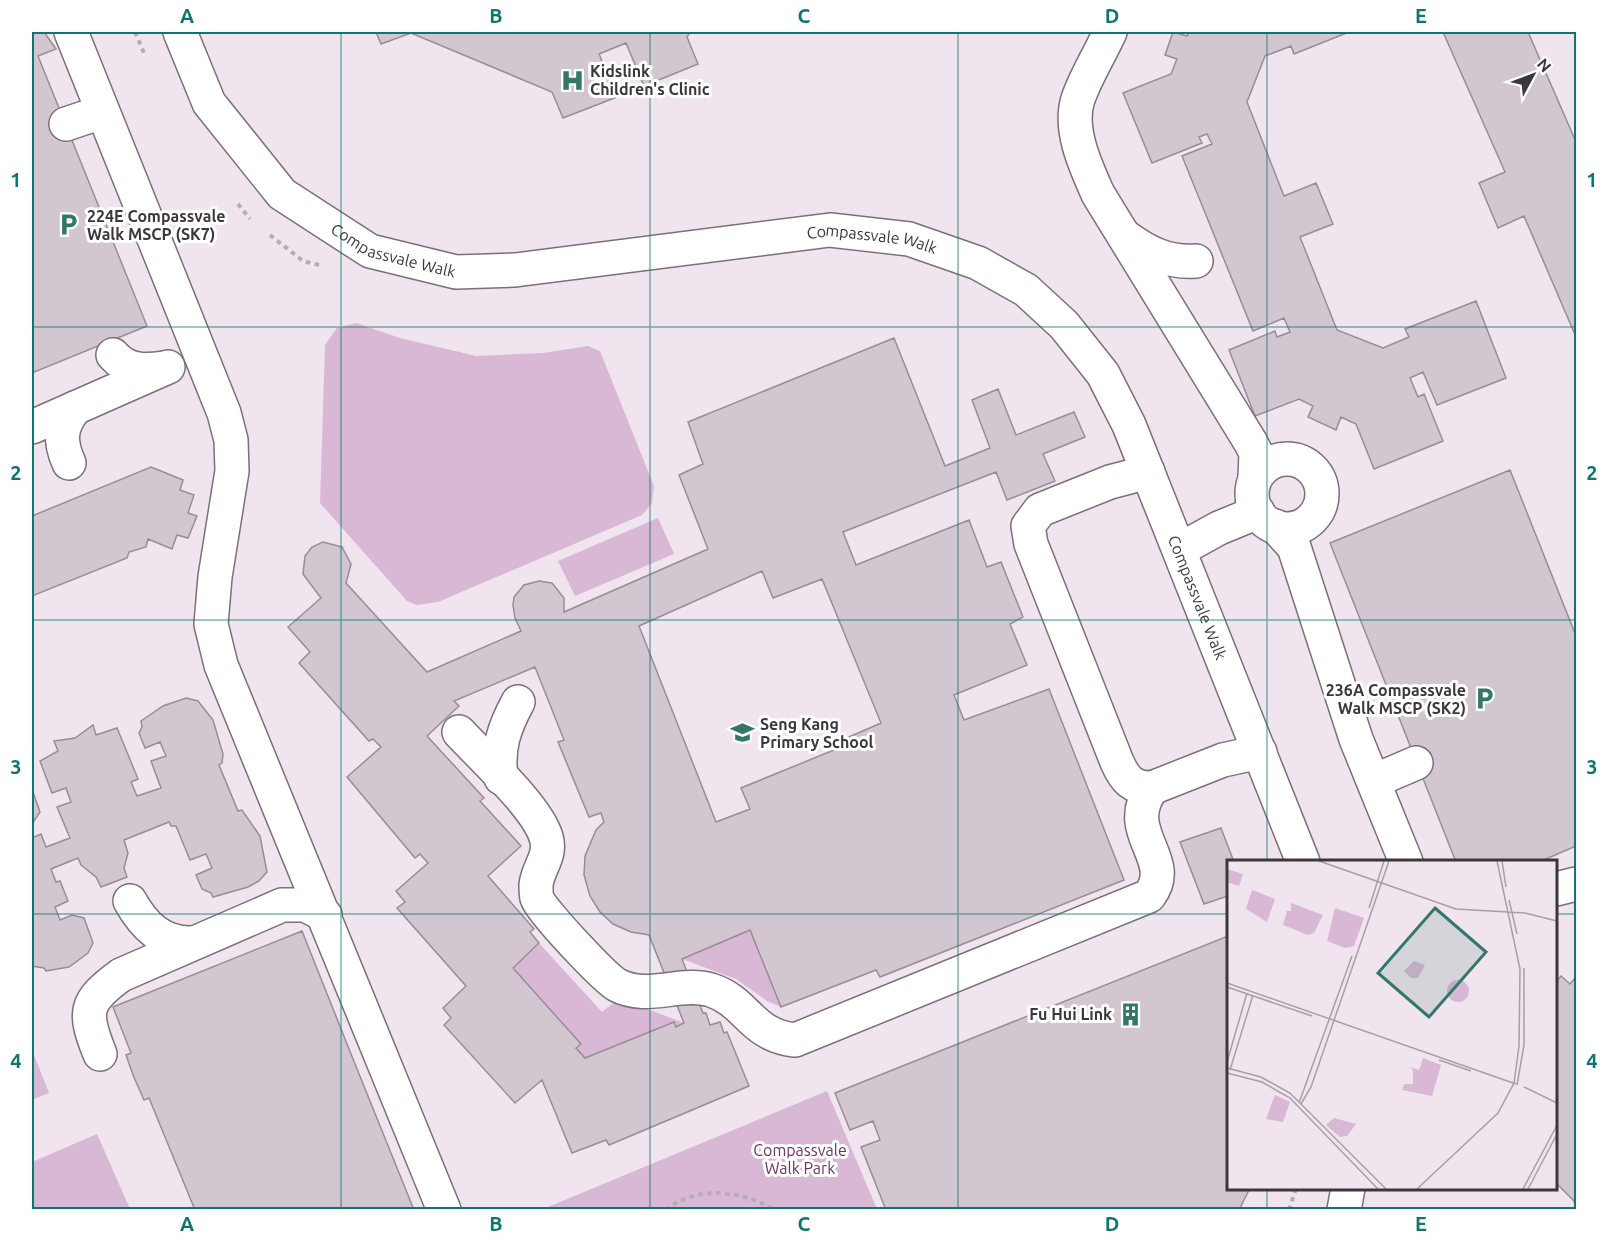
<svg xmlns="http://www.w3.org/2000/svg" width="1608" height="1241" viewBox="0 0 1608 1241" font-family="Ubuntu,sans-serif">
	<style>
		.green { fill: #d8b8d4 }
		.building { fill: #d2c6d0; stroke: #988d97; stroke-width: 1.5; fill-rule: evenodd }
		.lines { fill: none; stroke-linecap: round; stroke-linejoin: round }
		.minor-casing { stroke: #7b7079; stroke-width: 36 }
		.path { stroke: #b6acb4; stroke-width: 4; stroke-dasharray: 4.5 4.5; stroke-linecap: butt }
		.minor { stroke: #fff; stroke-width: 33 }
		.grid { fill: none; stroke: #0f766e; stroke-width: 1.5; stroke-opacity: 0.55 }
		.labels { text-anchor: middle; stroke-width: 6; stroke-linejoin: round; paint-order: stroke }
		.poi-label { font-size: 16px; font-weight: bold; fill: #3c373b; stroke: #fff; text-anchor: start }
		.street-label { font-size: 16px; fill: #3c373b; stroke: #fff }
		.park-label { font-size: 16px; fill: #6d3268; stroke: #fff }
		.inset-road { fill: none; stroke: #a89fa6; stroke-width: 1.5 }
		.view { fill: #33776b; fill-opacity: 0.15; stroke: #33776b; stroke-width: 3 }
		.inset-edge { fill: none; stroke: #3c373b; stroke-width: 3 }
		.neatline { fill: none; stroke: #0f766e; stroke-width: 2 }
		.grid-label { font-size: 20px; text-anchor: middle; font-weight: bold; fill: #0f766e }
	</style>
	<rect width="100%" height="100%" fill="#f0e4ee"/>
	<path class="green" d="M356,323l44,15 76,18 67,-3 45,-7 12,5 54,135 -2,17 -10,12 -204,87 -21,3 -10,-4 -87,-98 5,-158 12,-17z
		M658,518l16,36 -99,42 -17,-35z
		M750,930l31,77 -14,-6 -31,-22 -54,-20z
		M539,943l63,69 17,-14 65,25 -8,4 -2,-5 -89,36 -9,-10 4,-4 -67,-76z
		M32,1050l17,43 -17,7z
		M827,1091l50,118h-334z
		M97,1134l33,75h-98v-47z"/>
	<path class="building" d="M32,32h12l12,17 -18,7 109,270 -115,47z
		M376,32h314l-3,5 11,27 -54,22 -18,-43 -27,11 18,43 -54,21 -11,-26 -141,-59 -30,11z
		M1173,32l14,4 2,-4h160l-55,22 -3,-8 -26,10 -18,46 37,94 32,-13 17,41 -33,13 37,93 46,18 26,-11 -4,-8 71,-28 30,77 -69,27 -14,-33 -13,6 8,19 6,-3 19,47 -69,28 -18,-45 -15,-7 -5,13 -28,-13 5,-11 -14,-7 -44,17 -26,-66 46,-19 2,6 13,-5 -6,-14 -31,13 -71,-175 30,-12 -5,-10 -8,3 3,6 -50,20 -29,-70 48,-19 6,-15 -12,-4z
		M1443,32h85l48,110v195l-52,-121 -26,12 -19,-45 26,-11z
		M894,338l51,128 45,-18 -18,-48 26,-11 18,46 58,-23 11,25 -42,17 12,27 -48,19 -11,-28 -153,60 13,33 113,-45 18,47 14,-5 22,55 -13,7 17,41 -73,30 10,25 85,-31 75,191 -244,97 -4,-7 -95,37 -31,-77 -68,29 21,54h3l4,12 10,-3 4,11 3,-1 22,54 -140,59 -3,-5 -34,13 -30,-73 -27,23 -71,-78 7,-7 -8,-10 23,-22 -69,-78 8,-6 -9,-11 32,-28 -8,-9 -5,4 -68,-81 34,-30 -8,-8 -4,2 -70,-78 11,-11 -22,-25 33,-29 -18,-24 2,-18 7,-9 11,-5 19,5 9,17 -5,19 81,89 94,-41 -6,-13 -2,-13 1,-8 10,-12 15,-4 13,2 12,15v14l144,-63 -29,-74 24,-11 -15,-42zM762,571l11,27 49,-19 59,144 -32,14 2,6 -110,45 9,21 -34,13 -77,-196zM535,667l29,73 -6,2 31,75 12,-4 3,9 -8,8 -11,26 -1,19 6,21 10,16 13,12 18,8 18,3 35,88 -8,4 -2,-5 -89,36 -9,-10 5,-4 -68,-76 26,-25 -9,-11 4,-3 -46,-53 33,-30 -41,-45 4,-3 -57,-62 32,-30 -5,-5z
		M151,467l32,13 -3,10 14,5 -6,18 9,3 -9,22 -11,-3 -5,14 -24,-10 -2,8 -17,5 -2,6 -95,38v-80z
		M1510,470l66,166v210l-37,16h-83l-126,-319z
		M186,698l12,3 15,19 10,34 -1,9 -3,2 19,46 4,-1 18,26 7,36 -8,9 -11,6 -35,10 -2,-4 -9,-4 -6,-14 16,-7 -6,-14 -16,6 -14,-34h-5l-2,-4 -45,18 4,13 -4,15 3,9 -26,10 -5,-10 -15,-12 -3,-7 -27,11 5,13 4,-1 8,20 -13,6 5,13 12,-5 12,3 9,25 -5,10 -19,14 -23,4 -2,-3 -12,-2v-128l9,-4 5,13 24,-9 -13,-31 14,-5 -5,-14 -14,5 -12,-32 18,-10 -4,-10 21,-3 18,-13 3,10 21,-7 21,51 -7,3 6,14 24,-8 -10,-27 15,-5 -6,-14 -15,6 -6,-15 3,-6 -1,-6 22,-15z
		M32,789l8,23 -8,12z
		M1221,828l13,34h-6v34l-24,8 -24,-62z
		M302,931l49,123 63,156h-219l-46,-112 -5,2 -11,-25 -7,-20 5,-2 -18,-46z
		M1228,936v252h22l-11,22h-353l-25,-63 19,-7 -7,-19 -23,9 -15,-37z
		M1561,976l9,8 6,-7v233l-2,-9 -18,-18v-201z"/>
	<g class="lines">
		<defs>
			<g id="minor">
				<path d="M71,32l153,381 7,27 1,31 -17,106 -4,47 10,41 223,545"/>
				<path id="s1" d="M180,32l29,71 73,91 88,57 86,21 59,-2 315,-40 79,9 69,24 48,27 38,35 39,49 26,51 174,437"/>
				<path d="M1110,32c-10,22 -24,44 -32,67 -10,30 8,68 20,95l153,249 5,10 -1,25"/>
				<path d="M66,124l36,-12"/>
				<path d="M1126,237c22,16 42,26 70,24"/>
				<path d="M113,355c14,16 31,16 51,13"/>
				<path d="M32,427l136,-60"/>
				<circle cx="1287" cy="494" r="35"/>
				<path d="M69,463c-10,-22 -9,-36 6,-55"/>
				<path d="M1148,472l-38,10 -70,28 -12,16 3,18 86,218c8,18 15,26 35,26l71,-28 37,-8"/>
				<path d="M1275,526l19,21 62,192 50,123"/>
				<path d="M1179,550l40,-22 39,-16"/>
				<path d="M459,732c23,25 78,75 87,105 6,19 -8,30 -10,48 0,3 0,10 1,13 4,13 68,80 80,87 30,16 63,-4 94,5 37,12 39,45 84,50l354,-144c29,-37 -30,-63 3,-108"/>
				<path d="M501,778c-4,-30 3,-50 17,-76"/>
				<path d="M1374,781l42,-18"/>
				<path d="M1556,889l20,-5"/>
				<path d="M130,901c14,25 32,43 62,42"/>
				<path d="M100,1054c-17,-42 -16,-52 21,-79l161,-70h23l20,10"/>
				<path d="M1344,1210l4,-22"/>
			</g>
		</defs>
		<use href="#minor" class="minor-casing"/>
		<path class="path" d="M135,32l9,21
			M238,204l12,15
			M270,235l33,26 16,4
			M666,1210c29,-25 78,-20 108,0
			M1289,1210l7,-22"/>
		<use href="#minor" class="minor"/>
	</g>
	<path class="grid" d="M341,32v1178M650,32v1178M958,32v1178M1267,32v830M32,327h1544M32,620h1544M32,914h1196M1556,914h20M1267,1188v22"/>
	<defs>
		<symbol id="hospital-bare" viewBox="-9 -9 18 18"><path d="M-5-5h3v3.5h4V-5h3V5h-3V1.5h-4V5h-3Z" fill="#33776b" stroke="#fff" stroke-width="2.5" paint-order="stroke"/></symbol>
		<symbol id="parking-bare" viewBox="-9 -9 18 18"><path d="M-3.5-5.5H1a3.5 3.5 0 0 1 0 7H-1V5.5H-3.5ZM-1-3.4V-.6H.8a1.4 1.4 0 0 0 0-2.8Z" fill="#33776b" stroke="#fff" stroke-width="2.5" paint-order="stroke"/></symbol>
		<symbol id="school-bare" viewBox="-9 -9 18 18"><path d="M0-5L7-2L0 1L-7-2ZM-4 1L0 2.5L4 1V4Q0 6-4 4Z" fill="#33776b" stroke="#fff" stroke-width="2.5" paint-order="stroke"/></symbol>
		<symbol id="building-bare" viewBox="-9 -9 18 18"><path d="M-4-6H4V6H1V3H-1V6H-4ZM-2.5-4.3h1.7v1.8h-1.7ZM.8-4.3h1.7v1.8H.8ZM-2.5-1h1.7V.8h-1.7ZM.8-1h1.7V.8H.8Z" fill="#33776b" stroke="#fff" stroke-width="2.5" paint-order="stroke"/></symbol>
	</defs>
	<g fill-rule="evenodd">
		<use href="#hospital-bare" x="556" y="64" width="33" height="33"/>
		<use href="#parking-bare" x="52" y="208" width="33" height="33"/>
		<use href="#parking-bare" x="1468" y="682" width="33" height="33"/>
		<use href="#school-bare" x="726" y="716" width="33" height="33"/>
		<use href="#building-bare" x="1114" y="998" width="33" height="33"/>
	</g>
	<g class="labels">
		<g class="poi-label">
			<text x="590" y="77">Kidslink<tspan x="590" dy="18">Children's Clinic</tspan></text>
			<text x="87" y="222">224E Compassvale<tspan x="87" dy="18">Walk MSCP (SK7)</tspan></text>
			<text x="1466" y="696" text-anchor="end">236A Compassvale<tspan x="1466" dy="18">Walk MSCP (SK2)</tspan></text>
			<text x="760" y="730">Seng Kang<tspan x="760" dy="18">Primary School</tspan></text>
			<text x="1112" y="1020" text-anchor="end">Fu Hui Link</text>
		</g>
		<g class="street-label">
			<text dy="6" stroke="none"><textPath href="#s1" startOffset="806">Compassvale Walk</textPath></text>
			<text dy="6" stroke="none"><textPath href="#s1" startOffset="320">Compassvale Walk</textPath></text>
			<text dy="6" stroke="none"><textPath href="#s1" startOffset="1328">Compassvale Walk</textPath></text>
		</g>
		<g class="park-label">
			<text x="800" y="1156">Compassvale<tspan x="800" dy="18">Walk Park</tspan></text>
		</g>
	</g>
	<g transform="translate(1227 860)">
		<rect width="330" height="330" fill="#f0e4ee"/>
		<path d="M0,9l16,5 -4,12 -12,-4zM25,30l23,9 -8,23 -21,-13zM64,43l32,12 -9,18 -6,2 -25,-10 4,-14h4zM108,48l29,10 -10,28 -9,2 -18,-7zM187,101l11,4 -7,13h-7l-7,-7zM220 131a11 11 0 1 1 22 0a11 11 0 1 1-22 0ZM196,198l18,7 -9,31 -30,-6 2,-6h9v-14l-4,-3 10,3zM48,235l15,7 -7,20 -17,-3zM107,258l22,6 -9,12 -7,1 -14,-12z" fill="#d8b8d4"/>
		<path class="inset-road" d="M92,1l137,48 69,4 32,8M275,1l4,26M282,40l8,34M142,48l15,-47M0,123l289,101M0,127l85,29M212,200l32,11M0,202l20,-69M0,208l34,9 29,16 96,96M3,210l23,-75M0,213l35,9 28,16 88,91M290,225l7,-40v-77M297,227l33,16M72,243l53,-147M74,244l10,-17 78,-226M190,329l81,-76 16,-30 5,-37 1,-77 -23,-108M296,329l34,-64M301,329l29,-55"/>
		<path class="view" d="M208,48l51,44 -57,65 -51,-44z"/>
		<rect width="330" height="330" class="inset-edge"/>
	</g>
	<rect width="1608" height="1241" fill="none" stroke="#ffffff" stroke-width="66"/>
	<g transform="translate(1533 75) rotate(49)" stroke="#ffffff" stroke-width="4.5" paint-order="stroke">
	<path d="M0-4.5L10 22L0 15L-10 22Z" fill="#3c373b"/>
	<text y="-9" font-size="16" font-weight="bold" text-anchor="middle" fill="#3c373b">N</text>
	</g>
	<rect x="33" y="33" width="1542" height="1175" class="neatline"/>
	<g class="grid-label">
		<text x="187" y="23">A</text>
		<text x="496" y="23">B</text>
		<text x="804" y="23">C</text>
		<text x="1112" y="23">D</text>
		<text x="1421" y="23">E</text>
		<text x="16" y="187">1</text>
		<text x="1592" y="187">1</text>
		<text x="16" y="480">2</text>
		<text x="1592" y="480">2</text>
		<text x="16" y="774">3</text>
		<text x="1592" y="774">3</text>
		<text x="16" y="1068">4</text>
		<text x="1592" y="1068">4</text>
		<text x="187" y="1231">A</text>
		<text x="496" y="1231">B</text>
		<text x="804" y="1231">C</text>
		<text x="1112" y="1231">D</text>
		<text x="1421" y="1231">E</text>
	</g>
</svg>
